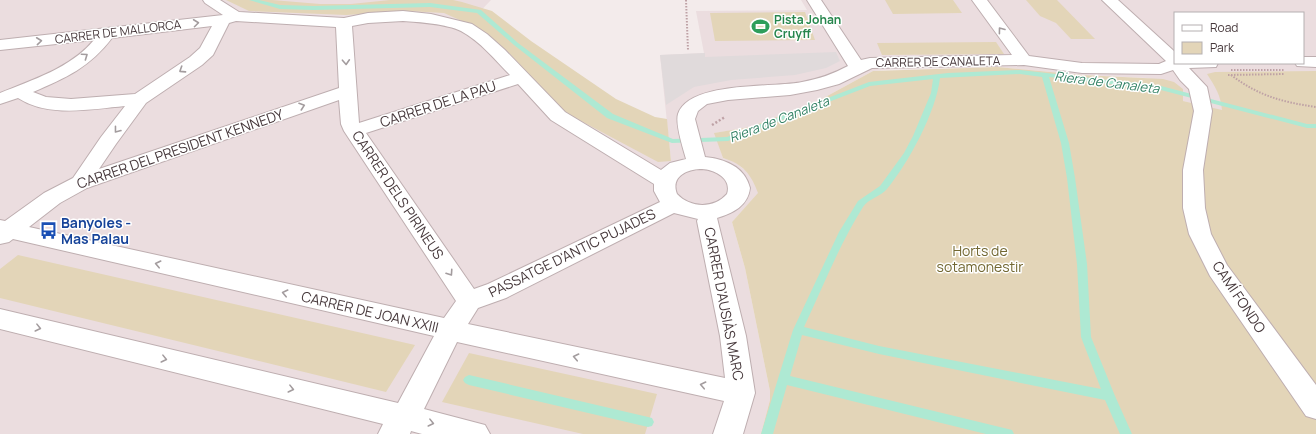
<svg xmlns="http://www.w3.org/2000/svg" width="1316" height="434" viewBox="0 0 1316 434" font-family="Manrope,sans-serif">
	<style>
		.residential { fill: #ebdddf; fill-rule: evenodd }
		.green { fill: #e3d5b8 }
		.parking { fill: #e0dadb }
		.lines { fill: none; stroke-linecap: round; stroke-linejoin: round }
		.stream { fill: #aee9d3; fill-rule: evenodd }
		.street-casing { stroke: #beaeb0; stroke-width: 2 }
		.path-far1 { stroke: #bea1a5; stroke-width: 2; stroke-dasharray: 1.5 1.5; stroke-linecap: butt }
		.path { stroke: #bea1a5; stroke-width: 2.5; stroke-dasharray: 2 2; stroke-linecap: butt }
		.street { fill: #fff; fill-rule: evenodd }
		.oneway { stroke: #a39c9e }
		.labels { text-anchor: middle; stroke-width: 3; stroke-linejoin: round; paint-order: stroke }
		.far-leisure-label { font-size: 12px; font-weight: bold; fill: #27864d; stroke: #fff; text-anchor: start }
		.far-street-label { font-size: 12px; fill: #47393c; stroke: #fff }
		.far-water-label { font-size: 13px; font-style: italic; fill: #338265; stroke: #fff }
		.street-label { font-size: 14px; fill: #47393c; stroke: #fff }
		.transit-label { font-size: 14px; font-weight: bold; fill: #164399; stroke: #fff; text-anchor: start }
		.park-label { font-size: 14px; fill: #736832; stroke: #fff }
	</style>
	<rect width="100%" height="100%" fill="#f3ebeb"/>
	<path class="residential" d="M0,0h491l-22,23 6,4 32,24 59,62 105,48 -11,-106 44,-2 -8,-42 111,-1 -6,-10h515v116l-93,-5 -40,-10v-12l-36,-11 -65,-3 -84,-8 -104,2 -21,2 -55,30 -68,26 -35,6 8,25 11,3 18,15 7,17 -27,29 13,46 25,123v9l-9,34h-761zM1175,13h128v50h-128z"/>
	<path class="green" d="M226,0h46l48,4h31l39,-4h63l9,2 30,9 39,30 85,58 39,18 12,2 4,42 -13,1 -92,-49 -59,-62 -32,-24 -31,-14 -36,-2 -62,4 -97,-4z
		M885,0h68l9,13 -69,1z
		M1026,0h31l38,39h-24l-15,-16 -16,-7z
		M805,12l10,28 -100,1 -5,-28z
		M996,42l8,12 -122,1 -5,-12z
		M998,67l84,8 81,4 11,3 9,7v12l39,9c-1,-14 -7,-24 -15,-36l8,-2 101,-1v363h-555l9,-34v-9l-25,-123 -13,-46 26,-29c-7,-19 -15,-29 -35,-35l-9,-25 36,-6 68,-26 55,-30z
		M18,255l44,10 353,80 -29,47 -386,-94v-29z
		M469,353l188,41 -12,40h-62l-141,-32z"/>
	<path class="parking" d="M836,52l4,9 -14,7 -31,7 -64,5 -37,7 -28,18 -6,-50 45,-2v4z"/>
	<g class="lines">
		<path class="stream" d="M249,0h10l21,5 34,1 116,-3 51,7 37,33 95,71 60,25 54,-2 142,-55 79,-9 72,-3 141,16 146,38h9v4h-9l-146,-38 -112,-13 20,66 6,35 12,86 4,73 24,59 17,38h-12l-15,-34 -226,-46 -77,-19 -12,41 218,53 4,1 2,4h-28l-199,-49 -14,49h-12l32,-104 46,-98 19,-31 22,-15 24,-33 9,-17 18,-43 2,-14 -63,7 -142,55 -56,2 -65,-25 -93,-73 -37,-32 -47,-6 -116,3 -34,-1zM1020,74l22,3 19,66 6,35 10,86 4,73 20,52 -222,-43 -75,-19c19,-40 35,-82 59,-120 5,-8 18,-11 24,-18 22,-27 49,-77 53,-111z
			M469,375l179,42 4,1 2,4 -2,4 -4,1 -179,-42 -4,-2 -2,-3 2,-3z"/>
		<defs>
			<path id="street" d="M203,0h17l19,12 105,6 24,-5 35,-2 28,3 41,10 15,10 18,16 60,62 96,58 9,-7 16,-4c-3,-11 -11,-35 -8,-45 11,-33 95,-26 124,-32 17,-3 31,-8 46,-16l-41,-66h14l40,60 9,-2 142,-3 -40,-55h15l42,56 53,7 77,1 7,-3 -64,-61h16l57,52v11h43l-2,4 -27,1 18,19 5,24 -9,59 2,38 6,26 16,31 89,120v34l-10,-3 -96,-140 -21,-42 -6,-26v-38l11,-59 -5,-22 -9,-9 -7,-10 -12,4 -79,-1 -58,-8 -152,3 -33,16 -22,6 -27,5 -62,5 -21,4 -9,7 -3,8 10,38c20,2 40,10 45,31 -2,18 -17,25 -33,30l29,118 9,57 -12,41h-30l11,-33 -267,-59 -33,67 61,16 5,9h-68l-11,-3 -1,3h-32l5,-10 -383,-95v-20l398,94 36,-67 -421,-97 -4,3 -9,2v-24l5,1 39,-28 29,-15 28,-41 24,-31c-33,3 -77,12 -107,-8l-18,6v-11c32,-13 71,-25 94,-53l-94,10v-10l223,-25 -18,-12zM236,21l100,6 3,61 -240,81 17,-25 30,-41 56,-38 11,-10 16,-32zM403,21c16,1 44,3 58,10 19,10 34,29 49,44l-151,48 -7,-97 16,-3zM212,26l-12,22 -10,9 -55,37 -64,5 -25,-2 -13,-5c33,-14 57,-25 79,-54zM518,84l33,36 103,64v7l6,11 -172,82 -14,5 -108,-156zM339,100l2,24 3,7 112,170 -12,17 -415,-91 31,-24 27,-15zM702,169c14,1 30,10 25,25 -13,15 -37,14 -50,0 -7,-18 11,-25 25,-25zM674,213l24,6 -1,2 23,115 5,42 -257,-54 10,-16 28,-10z
				M1303,57h13v10l-19,-1 -2,-3h8z"/>
		</defs>
		<use href="#street" class="street-casing"/>
		<path class="path-far1" d="M686,0l2,50
			M1231,70h53
			M1228,75l57,-1
			M1231,75c28,21 51,27 85,32"/>
		<path class="path" d="M712,125l13,-8"/>
		<use href="#street" class="street"/>
	</g>
	<defs><path id="oneway-chevron" d="M-2-3.5L2.5 0L-2 3.5" fill="none" stroke-width="1.6" stroke-linecap="round" stroke-linejoin="round"/></defs>
	<g class="oneway">
		<use href="#oneway-chevron" transform="translate(196 23) rotate(-7)"/>
		<use href="#oneway-chevron" transform="translate(1001 30) rotate(-127)"/>
		<use href="#oneway-chevron" transform="translate(39 41) rotate(-6)"/>
		<use href="#oneway-chevron" transform="translate(85 56) rotate(-35)"/>
		<use href="#oneway-chevron" transform="translate(346 62) rotate(87)"/>
		<use href="#oneway-chevron" transform="translate(182 70) rotate(147)"/>
		<use href="#oneway-chevron" transform="translate(302 106) rotate(-19)"/>
		<use href="#oneway-chevron" transform="translate(117 130) rotate(128)"/>
		<use href="#oneway-chevron" transform="translate(158 264) rotate(-167)"/>
		<use href="#oneway-chevron" transform="translate(450 273) rotate(56)"/>
		<use href="#oneway-chevron" transform="translate(285 293) rotate(-167)"/>
		<use href="#oneway-chevron" transform="translate(38 328) rotate(14)"/>
		<use href="#oneway-chevron" transform="translate(576 357) rotate(-168)"/>
		<use href="#oneway-chevron" transform="translate(164 359) rotate(14)"/>
		<use href="#oneway-chevron" transform="translate(703 385) rotate(-168)"/>
		<use href="#oneway-chevron" transform="translate(291 389) rotate(14)"/>
		<use href="#oneway-chevron" transform="translate(431 423) rotate(14)"/>
	</g>
	<defs>
		<symbol id="stadium-bare" viewBox="-9 -9 18 18"><path d="M0-5a6.5 5 0 1 0 0 10a6.5 5 0 1 0 0-10ZM-3.5-1.8h7v3.6h-7Z" fill="#2e9e5b" stroke="#fff" stroke-width="2.5" paint-order="stroke"/></symbol>
		<symbol id="bus-bare" viewBox="-9 -9 18 18"><path d="M-5-6H5V4H4V6H2V4H-2V6H-4V4H-5ZM-3.5-4V0h7V-4ZM-3.5 1.2v1.5H-2V1.2ZM2 1.2v1.5H3.5V1.2Z" fill="#1a4fb4" stroke="#fff" stroke-width="2.5" paint-order="stroke"/></symbol>
	</defs>
	<g fill-rule="evenodd">
		<use href="#stadium-bare" x="748" y="14" width="25" height="25"/>
		<use href="#bus-bare" x="36" y="218" width="25" height="25"/>
	</g>
	<g class="labels">
		<g class="far-leisure-label">
			<text x="774" y="24">Pista Johan<tspan x="774" dy="14">Cruyff</tspan></text>
		</g>
		<g class="far-street-label">
			<text transform="translate(118 32) rotate(-7)" y="4">CARRER DE MALLORCA</text>
			<text transform="translate(938 62) rotate(-1)" y="4">CARRER DE CANALETA</text>
		</g>
		<g class="far-water-label">
			<text transform="translate(1107 82) rotate(7)" y="5">Riera de Canaleta</text>
			<text transform="translate(779 119) rotate(-21)" y="5">Riera de Canaleta</text>
		</g>
		<g class="street-label">
			<text transform="translate(438 104) rotate(-18)" y="5">CARRER DE LA PAU</text>
			<text transform="translate(180 149) rotate(-19)" y="5">CARRER DEL PRESIDENT KENNEDY</text>
			<text transform="translate(398 195) rotate(56)" y="5">CARRER DELS PIRINEUS</text>
			<text transform="translate(572 253) rotate(-26)" y="5">PASSATGE D'ANTIC PUJADES</text>
			<text transform="translate(1239 297) rotate(56)" y="5">CAMÍ FONDO</text>
			<text transform="translate(724 304) rotate(79)" y="5">CARRER D'AUSIÀS MARC</text>
			<text transform="translate(370 312) rotate(13)" y="5">CARRER DE JOAN XXIII</text>
		</g>
		<g class="transit-label">
			<text x="61" y="228">Banyoles -<tspan x="61" dy="16">Mas Palau</tspan></text>
		</g>
		<g class="park-label">
			<text x="980" y="256">Horts de<tspan x="980" dy="16">sotamonestir</tspan></text>
		</g>
	</g>
	<rect x="1174" y="12" width="130" height="52" fill="#ffffff" stroke="#b5b0b1"/>
	<rect x="1182" y="25" width="20" height="6" fill="#ffffff" stroke="#b5b0b1"/>
	<text x="1210" y="32" font-size="12" fill="#47393c">Road</text>
	<rect x="1182" y="42" width="20" height="12" fill="#e3d5b8" stroke="#b5b0b1"/>
	<text x="1210" y="52" font-size="12" fill="#47393c">Park</text>
</svg>
